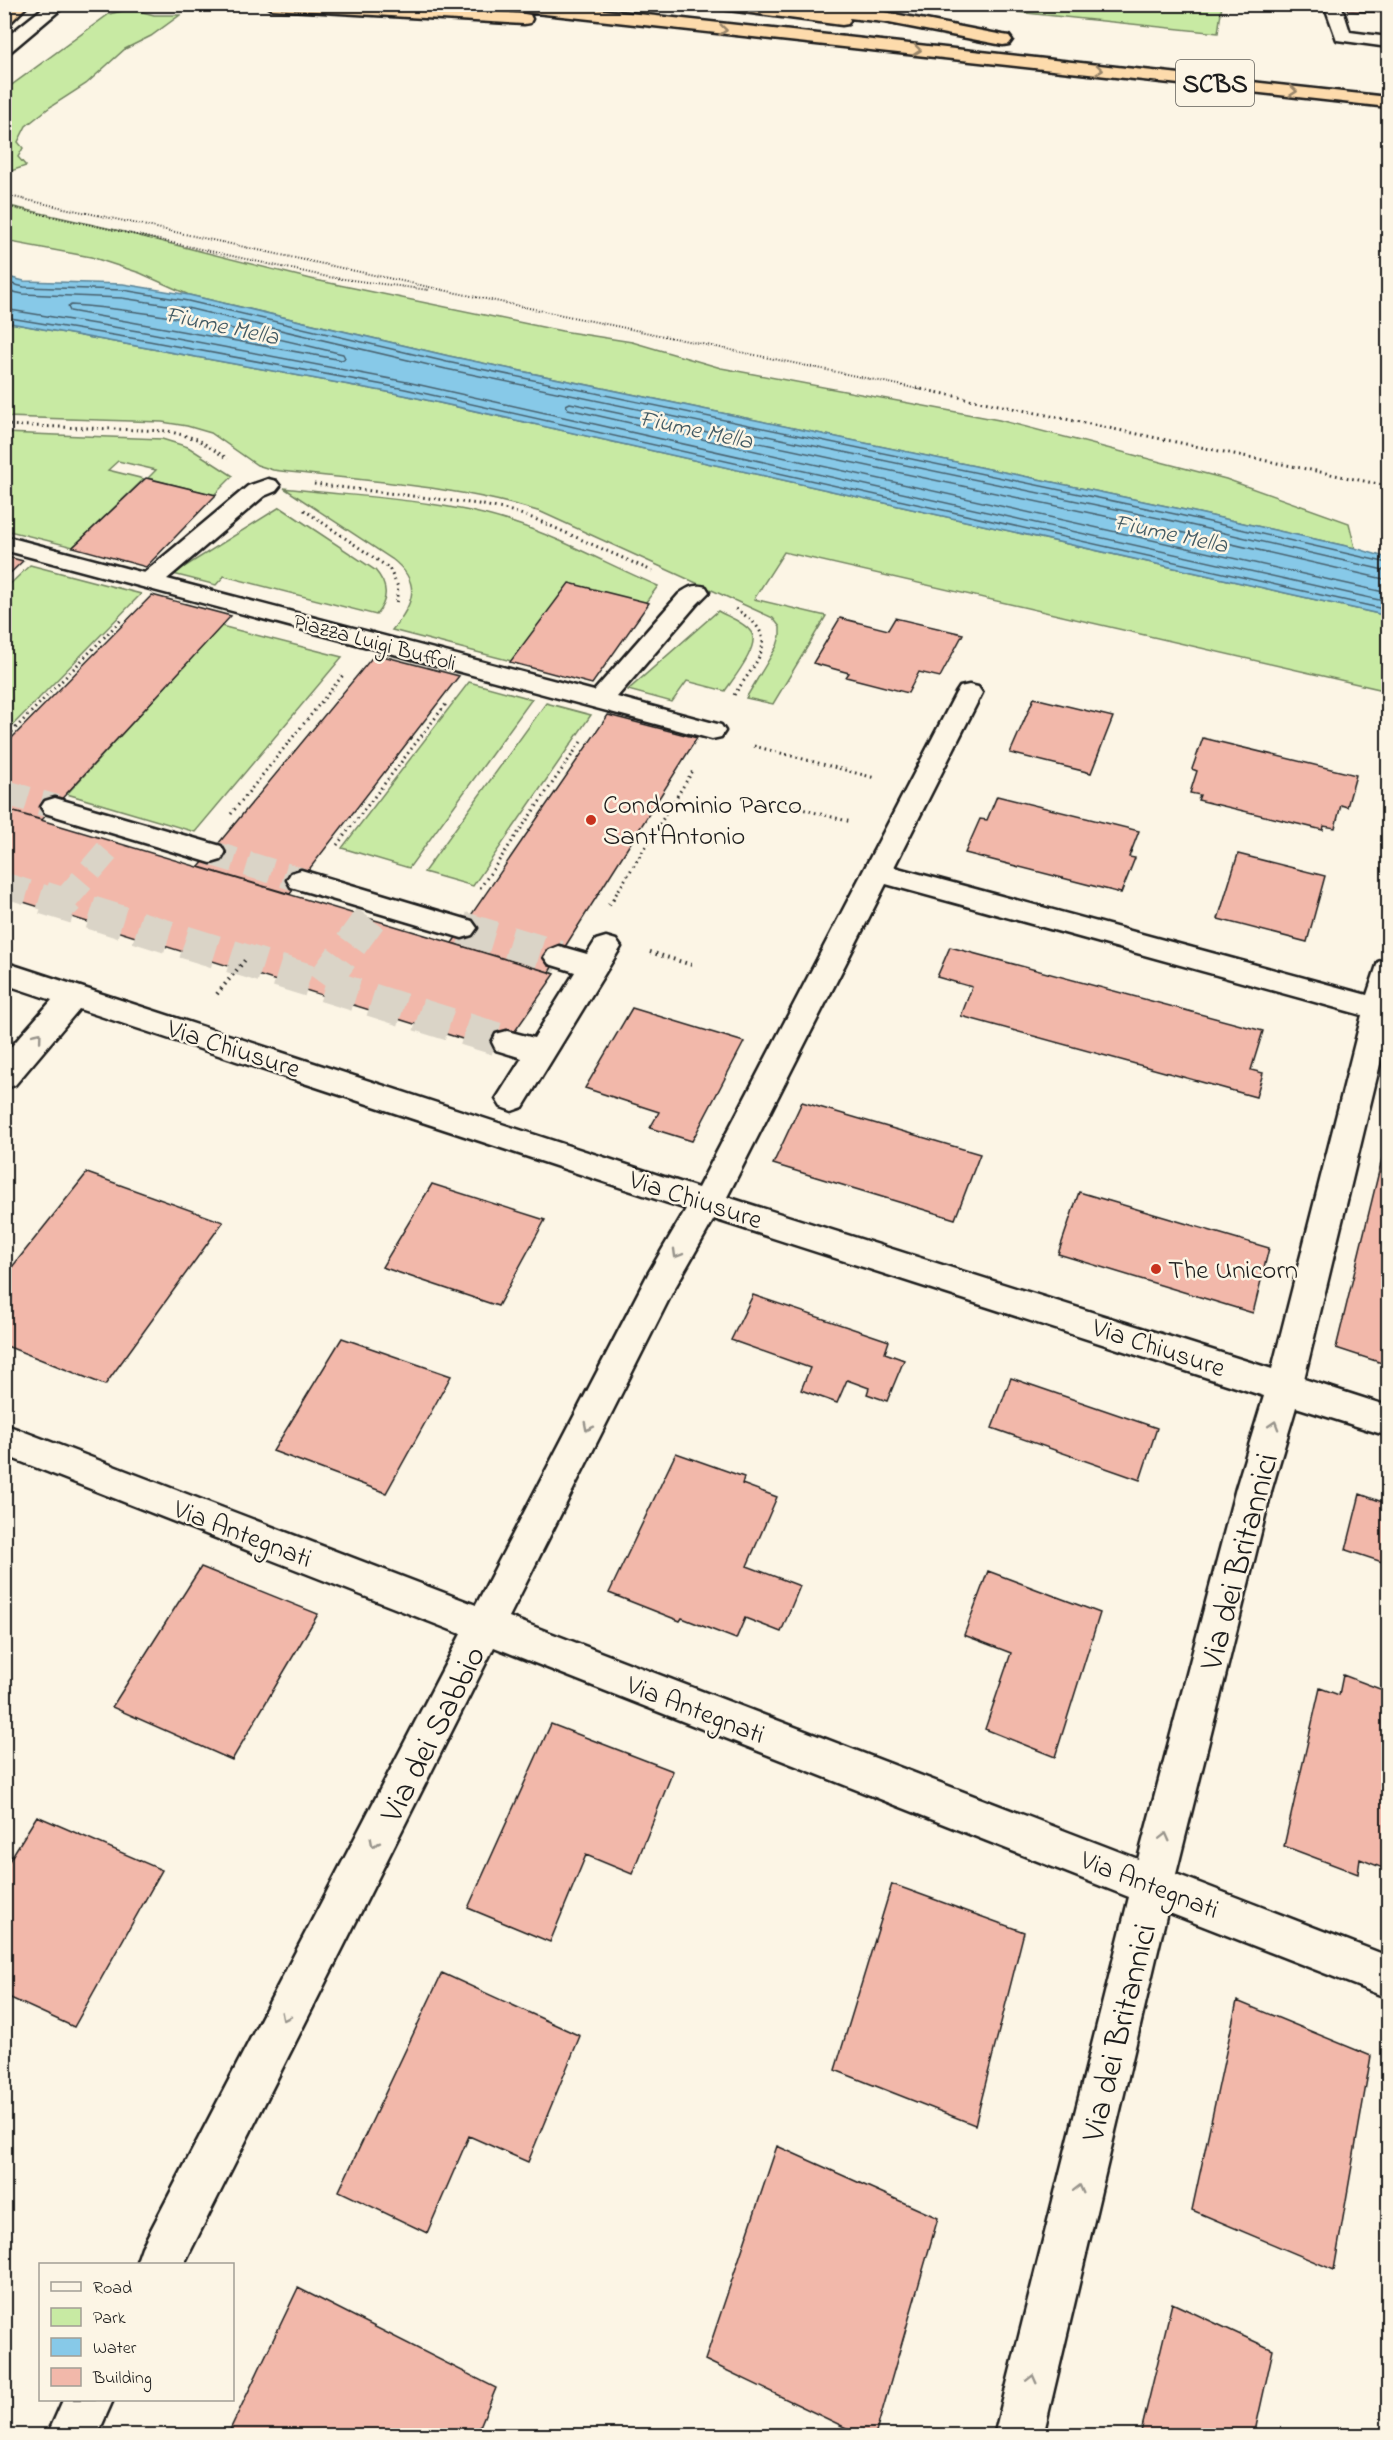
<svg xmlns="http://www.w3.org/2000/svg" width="1393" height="2440" viewBox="0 0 1393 2440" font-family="'Indie Flower',sans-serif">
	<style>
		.green { fill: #c8eaa3; stroke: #728360; stroke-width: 1.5 }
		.water { fill: #87c9e8; stroke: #5c8496; stroke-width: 1.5 }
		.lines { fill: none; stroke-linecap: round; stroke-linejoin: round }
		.shore { stroke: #47616e; stroke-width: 1.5 }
		.building { fill: #f2b8aa; stroke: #1c1c1c; stroke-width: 1.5 }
		.pedestrian-tunnel-far1 { stroke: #dad4c7; stroke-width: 25; stroke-dasharray: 25 13; stroke-linecap: butt }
		.pedestrian-tunnel { stroke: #dad4c7; stroke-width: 33; stroke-dasharray: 33 16; stroke-linecap: butt }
		.pedestrian-casing { stroke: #1c1c1c; stroke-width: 5 }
		.minor-casing { stroke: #1c1c1c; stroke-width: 5 }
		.tertiary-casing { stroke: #1c1c1c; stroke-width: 5 }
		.trunk-casing { stroke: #1c1c1c; stroke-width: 5 }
		.path-far2 { stroke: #1c1c1c; stroke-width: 2; stroke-dasharray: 1 2; stroke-linecap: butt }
		.path-far1 { stroke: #1c1c1c; stroke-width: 3; stroke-dasharray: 1.5 4; stroke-linecap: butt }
		.path { stroke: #1c1c1c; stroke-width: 4; stroke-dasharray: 1.5 4.5; stroke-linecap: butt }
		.pedestrian { fill: #fcf5e5; fill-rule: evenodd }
		.minor { fill: #fcf5e5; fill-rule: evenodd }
		.tertiary { fill: #fcf5e5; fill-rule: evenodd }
		.trunk { fill: #fddbac; fill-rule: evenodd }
		.oneway { stroke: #98856b }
		.oneway2 { stroke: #97938b }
		.poi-dot { fill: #c8321e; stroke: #fcf5e5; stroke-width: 2 }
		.labels { text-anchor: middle; stroke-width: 5; stroke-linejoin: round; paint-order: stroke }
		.far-street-label { font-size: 22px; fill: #1c1c1c; stroke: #fcf5e5 }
		.far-water-label { font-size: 24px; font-style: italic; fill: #415963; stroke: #fcf5e5 }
		.shield { fill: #fcf5e5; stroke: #5f5d58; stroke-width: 1.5 }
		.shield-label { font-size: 26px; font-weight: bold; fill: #1c1c1c }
		.poi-label { font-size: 27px; fill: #1c1c1c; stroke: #fcf5e5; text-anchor: start }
		.street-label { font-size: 27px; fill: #1c1c1c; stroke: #fcf5e5 }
		.near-street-label { font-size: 33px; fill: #1c1c1c; stroke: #fcf5e5 }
	</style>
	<rect width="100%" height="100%" fill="#fcf5e5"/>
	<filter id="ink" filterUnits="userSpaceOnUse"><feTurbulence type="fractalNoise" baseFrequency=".0167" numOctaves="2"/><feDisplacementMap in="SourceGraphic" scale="12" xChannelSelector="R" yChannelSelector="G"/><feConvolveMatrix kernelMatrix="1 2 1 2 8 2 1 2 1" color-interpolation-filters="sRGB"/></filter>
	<g filter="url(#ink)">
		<path class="green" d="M950,5l272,-1v1l-4,28z
			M131,9l23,6h26l-29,21 -26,13 -39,35 -36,23 -24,19 -8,16 5,6 -5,9 8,9 -21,7v-83l104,-76z
			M5,205l111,25 199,50 247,51 70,11 89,26 278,52 227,59 123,44 6,25 -179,-40 -727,-152 -260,-61 -49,-22 -49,-16 -86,-16z
			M5,322l399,73 984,221v75l-604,-139 -30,47 72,17 -53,88 -27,-6 31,-52 3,-10v-9l-7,-9 -232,-106c-86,-27 -179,-31 -268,-42l-16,-5 -46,-32 -24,-7 -25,-4 -157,-5z
			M4,433l158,6 26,8 45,29 -19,19 -66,-17 8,-8 -38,-9 -10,9 36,9 -71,68 -68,-17z
			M284,488c71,9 159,11 227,34 50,16 98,43 147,64l-12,16 -135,59 -119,-31c21,-25 31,-47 0,-71z
			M280,507l95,63c13,15 14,29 1,45l-152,-39 -8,9 -43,-11z
			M30,565l111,29 -136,139v-144z
			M718,611c10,6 26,11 33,21 10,13 -18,47 -26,59l-38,-10 -15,21 -44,-12z
			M221,626l121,31 -147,175 -128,-38z
			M469,682l63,17 -123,169 -67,-20z
			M546,703l45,12 -118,171 -49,-14z"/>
		<path class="water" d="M4,276l20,5 99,3 66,11 260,61 727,152 179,40 33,10v58l-984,-221 -399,-73z"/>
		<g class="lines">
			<path class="shore" d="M4,282l20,5 99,3 65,11 259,61 728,152 213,49
				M4,290l19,4 99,4 65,10 259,61 727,152 215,50
				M71,305c93,6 182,28 272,49l2,4 -3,2 -272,-49 -2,-4z
				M4,309l146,24 257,49 981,220
				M4,317l145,24 256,48 983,221
				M1388,580l-217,-50 -601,-127 -4,2 2,4 820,184"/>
		</g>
		<path class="building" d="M1345,4h43v9l-40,-2z
			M146,478l70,17 -70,72 -73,-20z
			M4,556l19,5 -19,18z
			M569,583l80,20 -57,81 -82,-22z
			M152,595l79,21 -189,204 -38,-11v-63z
			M840,618l48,12 7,-12 68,16 -23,43 -21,-5 -11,21 -62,-16 3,-4 -36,-10z
			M375,654l84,22 -169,218 -91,-27z
			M1034,698l79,19 -22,56 -81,-20z
			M608,715l89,23 -148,234 -97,-29z
			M1203,738l153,37 -9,32 -6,-2 -6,23 -11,-2 -1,4 -125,-30 2,-5 -10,-2 7,-22 -5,-2z
			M997,796l142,35 -10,26 6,1 -14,35 -156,-40 15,-34 7,1z
			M4,809l551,165 -54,77 -497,-155z
			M1238,854l87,22 -18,66 -89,-23z
			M950,947l313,84 -12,39 12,3 -7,24 -295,-81 11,-29 -35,-10z
			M632,1008l112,34 -52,99 -42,-13 9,-16 -74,-24z
			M802,1102l178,52 -25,65 -182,-55z
			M1382,1159l6,2v204l-52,-17z
			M87,1173l136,49 -118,163 -101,-40v-68z
			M432,1184l113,36 -47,86 -116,-39z
			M1079,1192l190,56 -16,65 -195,-59z
			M753,1295l136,46 -4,12 19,7 -17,41 -20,-7 2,-6 -22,-8 -10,23 -36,-13 9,-22 -79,-28z
			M342,1338l109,38 -65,117 -113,-42z
			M1011,1378l146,50 -17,52 -148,-52z
			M676,1453l68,24 -2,7 35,13 -30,69 53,20 -19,46 -36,-14 -9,21 -54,-21 -2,3 -71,-28z
			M1360,1494l28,10v60l-42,-14z
			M201,1567l117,47 -86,146 -120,-53z
			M988,1571l112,42 -45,144 -70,-28 26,-76 -47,-18z
			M1343,1675l45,17v178l-28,-11 -2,15 -74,-28 36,-158 19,7z
			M551,1724l122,47 -41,103 -46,-19 -36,87 -82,-34z
			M37,1816l125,54 -88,157 -70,-32v-126z
			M892,1884l132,48 -49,193 -140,-55z
			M442,1973l138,63 -52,126 -59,-26 -42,97 -88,-42z
			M1237,2001l134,55 -37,214 -142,-60z
			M777,2146l161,72 -63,218h-12l-158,-76z
			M298,2288l198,100 -20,48h-249z
			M1172,2303l101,47 -19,86h-114z"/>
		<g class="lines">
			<path class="pedestrian-tunnel-far1" d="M4,792l51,15
				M211,853l90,27
				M4,885l45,14
				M66,899l49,-57"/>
			<path class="pedestrian-tunnel" d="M44,898l463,144
				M63,903l5,-5
				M462,928l97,29
				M322,984l48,-66"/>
			<defs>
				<path id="pedestrian" d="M268,479l8,2 4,5 -4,5 -12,5 -97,83 427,112 85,-97c10,-7 15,-10 27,-7l3,5 -12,12 -80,93 104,28 4,6 -4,6 -9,2 -708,-189v-14l140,37 104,-87z
					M55,798l166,48 4,7 -4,7 -10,3 -166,-50 -4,-6 4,-6z
					M301,870l171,51 5,7 -5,7 -10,3 -171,-51 -4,-7 4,-7z
					M606,937l10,3 5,7 -98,160 -11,4 -11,-4 -5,-8 26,-41 -26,-8 -4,-8 4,-8 11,-3 27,7 41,-66 -26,-8 -5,-7 5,-7 10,-4 28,8 9,-14z"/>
				<path id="minor" d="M1324,4h17l9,28 38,5v10l-51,-7z
					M969,685l9,2 4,6 -88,174 473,128 11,-33 10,-3v72l-84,348 84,27v30l-92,-29 -24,81 -96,386 212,82v42l-221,-86 -124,524h-49l135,-539 -635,-250 -310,617h-48l6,-17 319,-613 -457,-179v-31l472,181 173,-333 37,-63 -607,-200 -64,76 -11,4v-34l48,-55 -48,-16v-22l694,226 258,-495 4,-6zM886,884l476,131 -90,354 -545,-172zM714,1219l550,177 -28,92 -98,371 -629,-242 164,-326z
					M63,2400h50l-16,36h-50z"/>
				<path id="tertiary" d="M48,4h19l-57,48 -6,1v-14z"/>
				<path id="trunk" d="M10,4h19l-19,19 -6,1v-14z
					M264,4h101l159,10 6,1 2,4 -2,4 -6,1 -252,-15z
					M490,4h58l840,93v10l-890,-98z
					M713,4h50l50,7 1,-6 10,-1 60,8 119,23 6,1 3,4 -3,4 -6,1 -119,-23 -35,-4 1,2 -2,4 -6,1 -121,-16z"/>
			</defs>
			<use href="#pedestrian" class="pedestrian-casing"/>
			<use href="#minor" class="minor-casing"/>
			<use href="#tertiary" class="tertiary-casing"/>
			<use href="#trunk" class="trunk-casing"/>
			<path class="path-far2" d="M4,195l453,98 466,97
				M4,206l324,71 101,13"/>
			<path class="path-far1" d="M916,388l472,98
				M4,425l164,6 29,8 31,20
				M314,484l164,20 30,6 27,9 117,52
				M304,510l85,58 9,19 -2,18
				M734,695c24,-36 50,-58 1,-86
				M4,740l119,-122
				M754,746l121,32
				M783,804l68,18
				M231,814l112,-139
				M337,845l109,-141
				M480,888l103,-149
				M613,899l81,-130"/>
			<path class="path" d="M609,905l5,-7
				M650,952l42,13
				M217,994l28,-34"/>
			<use href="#pedestrian" class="pedestrian"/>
			<use href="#minor" class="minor"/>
			<use href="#tertiary" class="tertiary"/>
			<use href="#trunk" class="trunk"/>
		</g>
		<defs><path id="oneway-chevron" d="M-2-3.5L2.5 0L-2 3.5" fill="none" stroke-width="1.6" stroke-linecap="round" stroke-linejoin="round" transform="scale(1.5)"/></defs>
		<g class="oneway">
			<use href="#oneway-chevron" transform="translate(723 30) rotate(6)"/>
			<use href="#oneway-chevron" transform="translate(917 50) rotate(6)"/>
			<use href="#oneway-chevron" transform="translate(1099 70) rotate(6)"/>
			<use href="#oneway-chevron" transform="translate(1293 91) rotate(6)"/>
		</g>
		<g class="oneway2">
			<use href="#oneway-chevron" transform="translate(38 1036) rotate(-50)"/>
			<use href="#oneway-chevron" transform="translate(677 1254) rotate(120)"/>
			<use href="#oneway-chevron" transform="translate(1274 1425) rotate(-73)"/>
			<use href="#oneway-chevron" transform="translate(588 1427) rotate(117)"/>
			<use href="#oneway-chevron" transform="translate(1165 1837) rotate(-76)"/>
			<use href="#oneway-chevron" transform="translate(374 1843) rotate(117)"/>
			<use href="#oneway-chevron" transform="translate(285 2017) rotate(117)"/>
			<use href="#oneway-chevron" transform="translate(1079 2189) rotate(-76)"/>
			<use href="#oneway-chevron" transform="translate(1032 2379) rotate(-76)"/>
		</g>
	</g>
	<g class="poi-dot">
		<circle cx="591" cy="820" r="6"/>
		<circle cx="1156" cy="1269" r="6"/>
	</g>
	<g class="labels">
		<g class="far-street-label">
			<text transform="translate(375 641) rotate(15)" y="8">Piazza Luigi Buffoli</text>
		</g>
		<g class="far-water-label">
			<text transform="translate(222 325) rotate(12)" y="8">Fiume Mella</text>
			<text transform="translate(696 429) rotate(12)" y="8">Fiume Mella</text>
			<text transform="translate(1171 533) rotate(12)" y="8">Fiume Mella</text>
		</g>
		<rect class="shield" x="1176" y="60" width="78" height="46" rx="4.5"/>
		<g class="shield-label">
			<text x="1215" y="92">SCBS</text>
		</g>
		<g class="poi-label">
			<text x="603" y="813">Condominio Parco<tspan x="603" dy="31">Sant'Antonio</tspan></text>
			<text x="1168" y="1278">The Unicorn</text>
		</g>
		<g class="street-label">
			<text transform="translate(234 1048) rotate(18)" y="9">Via Chiusure</text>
			<text transform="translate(696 1199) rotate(18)" y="9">Via Chiusure</text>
			<text transform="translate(1159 1347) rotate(18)" y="9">Via Chiusure</text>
			<text transform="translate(243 1533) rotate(21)" y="9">Via Antegnati</text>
			<text transform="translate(696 1709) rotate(21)" y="9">Via Antegnati</text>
			<text transform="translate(1150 1884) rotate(21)" y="9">Via Antegnati</text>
		</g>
		<g class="near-street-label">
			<text transform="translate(1237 1561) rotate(-75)" y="12">Via dei Britannici</text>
			<text transform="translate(431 1733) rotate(-63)" y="12">Via dei Sabbio</text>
			<text transform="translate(1117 2032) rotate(-76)" y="12">Via dei Britannici</text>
		</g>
	</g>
	<rect width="1393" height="2440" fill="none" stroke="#fcf5e5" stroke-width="24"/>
	<rect x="12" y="12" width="1369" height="2416" fill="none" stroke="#1c1c1c" stroke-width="2" filter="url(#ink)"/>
	<rect x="39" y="2263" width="195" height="138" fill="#fcf5e5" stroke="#a29e95" stroke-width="1.5"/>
	<rect x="51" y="2282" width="30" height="9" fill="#fcf5e5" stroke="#a29e95" stroke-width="1.5"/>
	<text x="93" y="2293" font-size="18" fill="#1c1c1c">Road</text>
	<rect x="51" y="2308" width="30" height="18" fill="#c8eaa3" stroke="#a29e95" stroke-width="1.5"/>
	<text x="93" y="2323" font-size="18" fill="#1c1c1c">Park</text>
	<rect x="51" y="2338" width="30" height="18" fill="#87c9e8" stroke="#a29e95" stroke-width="1.5"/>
	<text x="93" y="2353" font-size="18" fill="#1c1c1c">Water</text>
	<rect x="51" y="2368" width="30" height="18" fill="#f2b8aa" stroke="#a29e95" stroke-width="1.5"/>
	<text x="93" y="2383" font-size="18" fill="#1c1c1c">Building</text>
</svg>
